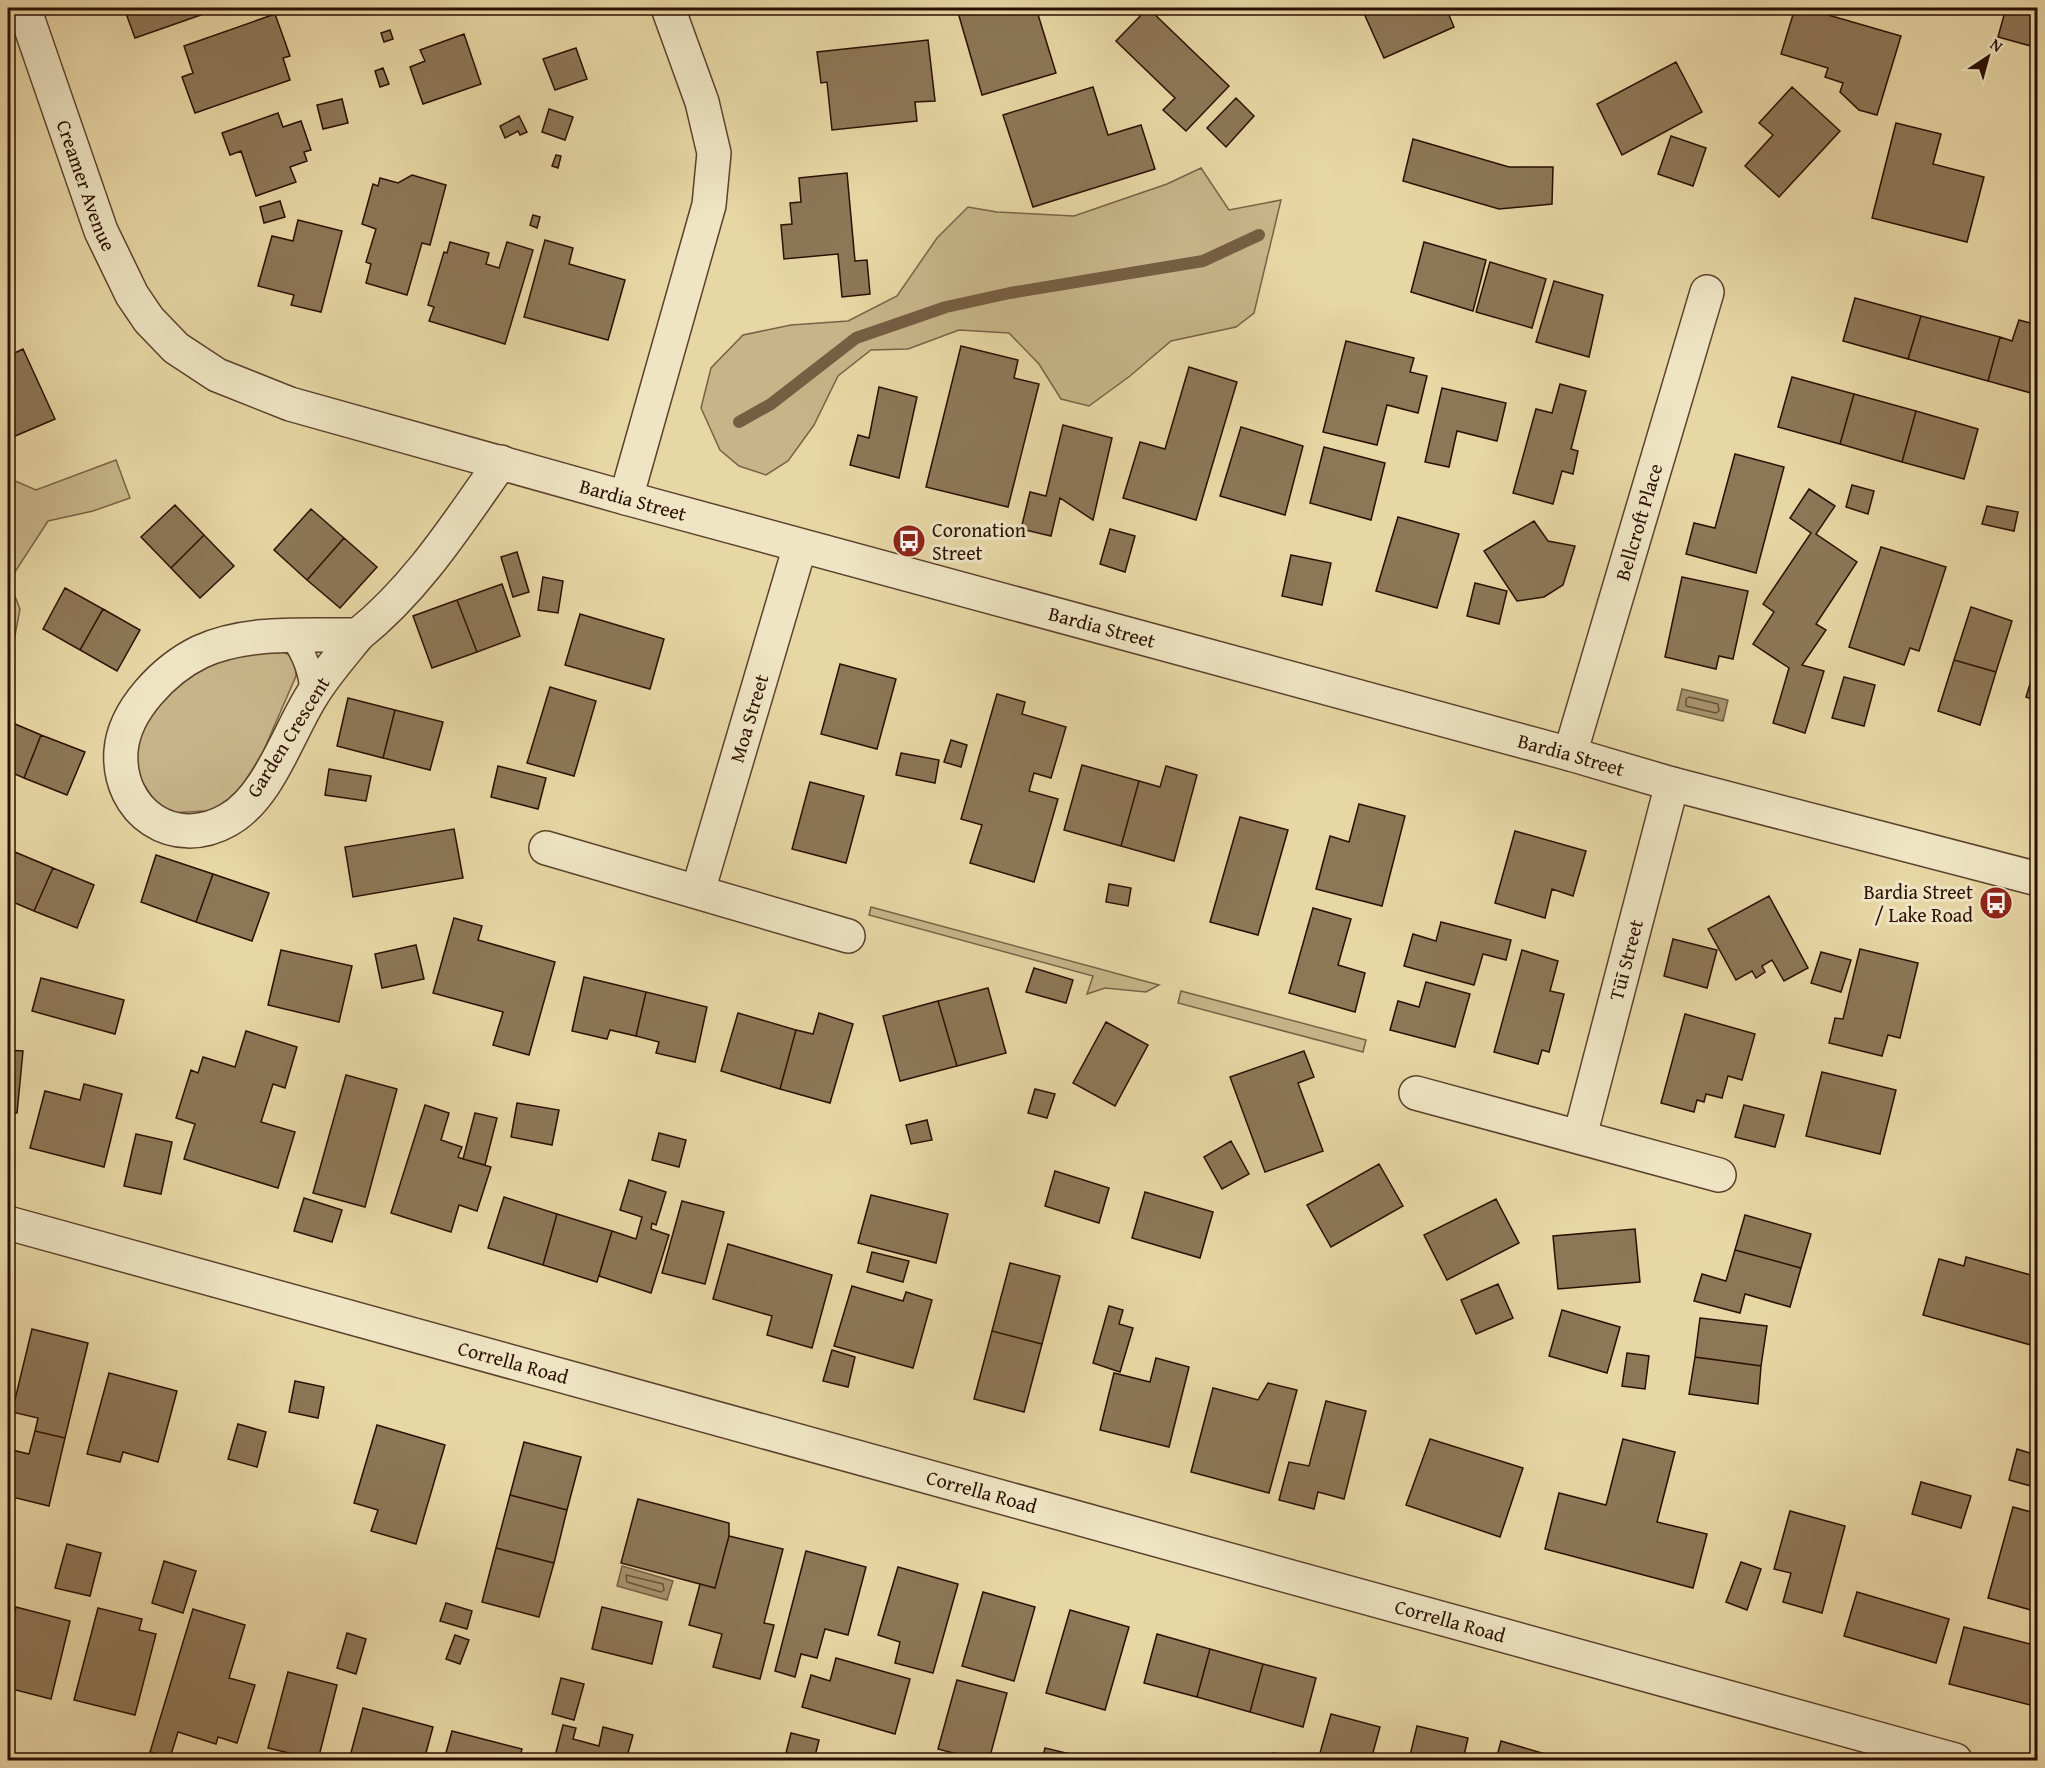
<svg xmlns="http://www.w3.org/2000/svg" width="2045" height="1768" viewBox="0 0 2045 1768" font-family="'Gentium Book Plus',serif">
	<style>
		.green { fill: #c7b589; stroke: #7a6246; stroke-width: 1.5 }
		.water { fill: #a7936e; stroke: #765e43; stroke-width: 1.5 }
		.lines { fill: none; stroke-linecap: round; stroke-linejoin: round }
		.shore { stroke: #6a5138; stroke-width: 1.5 }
		.stream { stroke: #765e43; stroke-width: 12 }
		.building { fill: #8d7757; stroke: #2c0f02; stroke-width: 1.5 }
		.service-casing { stroke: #5b412b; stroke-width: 27 }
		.minor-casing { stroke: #5b412b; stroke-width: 36 }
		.tertiary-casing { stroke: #5b412b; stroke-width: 36 }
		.service { stroke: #efe5c4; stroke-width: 24 }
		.minor { stroke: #efe5c4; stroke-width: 33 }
		.tertiary { stroke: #efe5c4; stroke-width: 33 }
		.labels { text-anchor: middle; stroke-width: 6; stroke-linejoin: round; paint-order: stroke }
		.street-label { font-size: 20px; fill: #2c0f02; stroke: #efe5c4 }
		.poi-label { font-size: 20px; fill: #2c0f02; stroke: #efe5c4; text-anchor: start }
	</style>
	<rect width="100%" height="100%" fill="#e7d7a5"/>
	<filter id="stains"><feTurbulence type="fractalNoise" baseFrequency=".00333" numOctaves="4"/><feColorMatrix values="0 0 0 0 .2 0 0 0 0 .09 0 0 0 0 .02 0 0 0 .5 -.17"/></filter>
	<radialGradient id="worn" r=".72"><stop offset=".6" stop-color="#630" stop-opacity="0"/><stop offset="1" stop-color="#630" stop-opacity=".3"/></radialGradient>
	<path class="green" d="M1201,168l28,42 52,-10 -27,113 -18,14 -65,14 -41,35 -41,30 -28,-7 -22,-35 -30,-31 -50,-3 -51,19 -37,1 -33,26 -24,49 -26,36 -22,14 -27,-9 -19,-16 -19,-42 10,-40 32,-33 48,-10 57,-4 49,-25 40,-58 31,-31 29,5 77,4 93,-32z
		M116,460l14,38 -37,13 -45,10 -39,60 11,28 -10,53 -2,2v-186l28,12z
		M282,652l13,5 1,19 -33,76 -20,33 -23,25 -48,3 -17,-11 -21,-33 1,-22 10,-28 47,-50 41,-14z
		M871,907l288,78 -13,7 -41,-4 -18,6 6,-18 -224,-61z
		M1181,991l185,49 -3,12 -185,-49z"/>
	<path class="water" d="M1682,689l46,11 -5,21 -46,-11z
		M622,1566l51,15 -6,19 -50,-14z"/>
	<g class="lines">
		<path class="shore" d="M1689,697l29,7 1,7 -3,2 -30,-7v-7z
			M626,1575l37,9 1,6 -3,2 -34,-10z"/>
		<path class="stream" d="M739,422l32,-18 85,-66 90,-31 64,-14 193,-32 56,-26"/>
	</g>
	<path class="building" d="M124,8h90l1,2 -80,28z
		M963,8h73l20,65 -74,22 -25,-86z
		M1148,8l81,78 -43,45 -23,-21 12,-12 -59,-57z
		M1446,8l8,19 -70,31 -22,-49z
		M1795,8h9l97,28 -24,79 -18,-5 -19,-18 3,-9 -18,-6 3,-9 -47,-14z
		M2006,8h32v40l-40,-11z
		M275,14l15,42 -7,2 7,22 -95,33 -13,-36 11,-4 -9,-27z
		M390,30l3,9 -9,3 -3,-9z
		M464,34l17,50 -58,20 -13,-37 15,-6 -5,-11z
		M928,40l7,61 -20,1 2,19 -85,9 -5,-48 -6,1 -4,-31z
		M576,48l11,31 -32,11 -12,-31z
		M1676,62l26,50 -80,43 -25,-51z
		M383,68l6,16 -9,3 -5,-16z
		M1093,87l15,48 33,-10 14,44 -122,38 -30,-92z
		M1792,87l48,44 -61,66 -34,-31 28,-31 -14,-12z
		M1236,98l18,18 -28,31 -19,-19z
		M342,99l6,24 -25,6 -6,-24z
		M549,109l24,8 -8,23 -23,-8z
		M278,113l5,14 18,-6 10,29 -7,2 3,9 -17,6 6,15 -40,14 -15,-45 -11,4 -8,-22z
		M519,116l8,16 -7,3 -2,-4 -13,7 -5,-12z
		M1896,123l45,11 -8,30 51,13 -17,65 -95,-24z
		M1671,136l35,12 -13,38 -35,-12z
		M1413,139l96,28h44l-1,37 -53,5 -96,-28z
		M556,155l5,1 -3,12 -6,-2z
		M847,173l8,88 12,-1 3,34 -28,3 -4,-43 -54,5 -3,-34 11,-1 -2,-21 11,-1 -2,-24z
		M412,175l34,10 -16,60 -8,-2 -15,52 -41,-12 5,-19 -5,-2 10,-33 -14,-5 11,-40 5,2 2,-8 18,5z
		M280,201l5,16 -21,6 -4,-16z
		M533,215l7,2 -3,11 -7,-3z
		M298,220l44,11 -21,81 -30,-7 3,-10 -36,-9 14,-50 21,5z
		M545,240l28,8 -4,16 56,16 -17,60 -84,-23z
		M450,242l39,11 -3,11 13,4 8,-26 26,8 -28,94 -76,-23 5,-14 -6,-2 16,-53 3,1z
		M1424,242l62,18 -13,51 -62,-19z
		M1490,262l56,17 -14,49 -56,-16z
		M1554,281l49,14 -14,62 -53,-15z
		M1855,298l66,18 -13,43 -65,-18z
		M1921,316l79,21 -12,44 -80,-22z
		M2019,320l19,5v70l-50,-14 12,-44 12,4z
		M1346,341l68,17 -4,14 17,4 -9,37 -31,-8 -10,40 -54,-13z
		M961,346l57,14 -4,18 25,6 -31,123 -82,-20z
		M23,349l32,70 -47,20v-83z
		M1189,367l48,15 -41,138 -73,-22 17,-56 25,7z
		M1792,377l62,17 -14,50 -62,-17z
		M1560,384l26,7 -15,58 7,2 -5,23 -11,-3 -9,33 -40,-11 23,-84 16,4z
		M879,387l38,10 -18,81 -49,-13 8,-30 11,3z
		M1442,388l64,15 -9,38 -40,-10 -8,36 -24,-5z
		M1854,394l62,17 -14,51 -62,-18z
		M1916,411l62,18 -14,50 -62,-17z
		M1063,425l49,13 -19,82 -33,-22 -9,38 -30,-7 9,-37 16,4z
		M1241,427l62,19 -18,69 -65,-19z
		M1324,447l61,16 -14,57 -61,-17z
		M1735,454l49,13 -28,106 -70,-19 8,-31 21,5z
		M1852,485l22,6 -6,23 -22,-7z
		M1809,489l26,17 -19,28 41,28 -41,62 10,6 -24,35 22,6 -19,62 -32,-10 16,-55 -36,-24 21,-32 -11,-8 48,-71 -21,-15z
		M175,505l29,30 -33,33 -30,-31z
		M1987,506l31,6 -4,19 -32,-7z
		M311,509l33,29 -37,42 -33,-30z
		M1398,517l61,17 -22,74 -61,-17z
		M1534,521l14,20 27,5 -12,39 -19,12 -27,4 -33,-50z
		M1110,529l25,7 -10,36 -25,-8z
		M204,535l30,31 -34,32 -29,-30z
		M344,538l33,29 -37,41 -33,-28z
		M1881,547l65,20 -27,84 -9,-3 -6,17 -55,-18z
		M517,552l12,40 -16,5 -12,-40z
		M1291,555l40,8 -9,42 -40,-9z
		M543,577l20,4 -5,32 -20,-3z
		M1682,577l66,14 -15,68 -14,-3 -3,13 -51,-12z
		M1475,583l32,8 -8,33 -32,-8z
		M502,584l18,52 -43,16 -20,-52z
		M65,588l38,21 -23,41 -37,-21z
		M457,600l20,52 -45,16 -19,-52z
		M1971,607l41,14 -16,51 -42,-12z
		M103,609l37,21 -23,41 -37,-21z
		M580,614l84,25 -14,50 -85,-24z
		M1954,660l42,12 -16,53 -42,-14z
		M2037,661h1v40l-12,-4z
		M840,664l56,15 -19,70 -56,-15z
		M1844,677l31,8 -11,41 -32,-8z
		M550,687l46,14 -22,75 -47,-13z
		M997,694l28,8 -3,12 44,13 -15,51 -17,-5 -5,18 29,8 -24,83 -64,-19 12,-38 -21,-6z
		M348,698l47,12 -12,48 -46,-12z
		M395,710l48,12 -13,48 -47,-12z
		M8,721l33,14 -17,43 -16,-7z
		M41,735l44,17 -18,43 -43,-17z
		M951,740l16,5 -6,22 -17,-5z
		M901,753l38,7 -4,23 -39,-8z
		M1082,765l57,16 -18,65 -57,-16z
		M498,766l48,12 -8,31 -47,-12z
		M1166,766l31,9 -23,86 -53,-15 18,-65 21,6z
		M329,769l42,7 -5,25 -41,-6z
		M810,782l54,14 -18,67 -54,-14z
		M1359,804l46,12 -23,90 -66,-17 14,-53 19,6z
		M1240,817l48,13 -30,105 -48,-13z
		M454,829l9,49 -110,19 -8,-50z
		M1515,831l71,20 -13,45 -21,-7 -7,29 -50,-15z
		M10,850l43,18 -19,43 -26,-11v-43z
		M156,855l57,19 -17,48 -55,-20z
		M53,868l41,17 -17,43 -43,-17z
		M213,874l56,19 -17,48 -56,-19z
		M1109,884l22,4 -3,18 -22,-4z
		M1769,896l39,72 -24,13 -12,-21 -10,6 3,6 -9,6 -4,-7 -16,9 -28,-51z
		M1313,908l38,11 -13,46 27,8 -10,39 -66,-19z
		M454,918l28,8 -4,14 77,22 -26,93 -36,-10 10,-33 -70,-19z
		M1441,922l70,18 -5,20 -23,-6 -9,31 -70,-19 9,-32 23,7z
		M1673,939l44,11 -10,38 -43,-12z
		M416,945l8,34 -42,9 -7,-34z
		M1860,949l58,14 -18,75 -12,-3 -6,21 -53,-13 6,-25 8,1z
		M281,950l71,16 -13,56 -71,-17z
		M1522,950l36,11 -8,30 14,3 -15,58 -7,-2 -4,14 -44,-12z
		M1821,952l30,8 -10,32 -30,-9z
		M1034,968l39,12 -7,23 -40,-11z
		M584,977l62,15 -10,44 -26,-6 -3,9 -35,-8z
		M41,978l83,22 -9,34 -83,-23z
		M1426,982l44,12 -15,53 -65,-17 8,-29 21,6z
		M988,988l18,65 -49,13 -19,-65z
		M646,992l61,15 -12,55 -39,-9 3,-11 -23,-6z
		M938,1001l19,65 -57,15 -17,-65z
		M738,1013l58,17 -16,59 -59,-18z
		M819,1013l34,11 -23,79 -50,-14 16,-59 17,4z
		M1685,1014l70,20 -13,46 -14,-4 -6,22 -16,-4 -2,8 -7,-2 -3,12 -33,-9z
		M1106,1022l42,23 -33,61 -42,-23z
		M246,1031l51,16 -12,41 -12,-4 -12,38 34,10 -17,56 -94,-29 11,-35 -19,-6 15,-48 7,3 5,-16 32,10z
		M8,1050l15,1 -6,62 -9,-1z
		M1304,1051l10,26 -16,6 25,68 -58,21 -35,-95z
		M1822,1072l74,18 -16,64 -74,-18z
		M346,1075l51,14 -32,118 -52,-14z
		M84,1084l38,10 -18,73 -74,-19 15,-57 35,9z
		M1035,1089l20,5 -8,24 -19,-5z
		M517,1103l42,7 -7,35 -41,-8z
		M425,1105l24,8 -8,27 21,7 -4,10 5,2 28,8 -14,44 -18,-6 -8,27 -60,-19z
		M1744,1105l40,10 -9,32 -40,-10z
		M475,1113l22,5 -12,47 -22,-6z
		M927,1120l5,20 -21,4 -5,-19z
		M659,1133l27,7 -7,27 -27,-7z
		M136,1134l36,8 -11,52 -37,-8z
		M1231,1141l18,33 -27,15 -18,-32z
		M1379,1164l24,42 -72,41 -24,-42z
		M1055,1171l54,17 -10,35 -54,-17z
		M629,1180l37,12 -10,33 -4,-2 -1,6 18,6 -18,58 -52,-17 13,-45 24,8 6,-22 -22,-7z
		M1145,1192l68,20 -13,46 -68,-20z
		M871,1195l77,19 -12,49 -78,-20z
		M504,1197l53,17 -14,51 -55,-17z
		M304,1198l38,12 -10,32 -38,-11z
		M1496,1199l23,44 -72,37 -23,-45z
		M682,1201l42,11 -19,72 -43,-11z
		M557,1214l55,17 -15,51 -54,-17z
		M1745,1215l66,19 -10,34 -66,-18z
		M1635,1229l5,53 -82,7 -5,-53z
		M728,1244l104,31 -20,73 -45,-13 5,-19 -59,-17z
		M1735,1250l66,18 -11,39 -45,-13 -5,19 -46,-12 8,-27 24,7z
		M872,1252l37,9 -6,21 -36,-10z
		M1966,1257l72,20v70l-115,-32 16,-56 25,7z
		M1010,1263l50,13 -18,68 -50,-13z
		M1498,1284l15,34 -37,16 -15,-34z
		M852,1286l51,15 3,-9 26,8 -19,68 -79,-22z
		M1109,1306l14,4 -4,14 14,4 -13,44 -27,-9z
		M1562,1310l58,17 -13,46 -58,-17z
		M1700,1318l67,8 -6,40 -66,-9z
		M32,1329l56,14 -23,95 -30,-7 3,-13 -26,-6z
		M992,1331l50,13 -18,68 -50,-13z
		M832,1350l23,7 -7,30 -25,-6z
		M1627,1353l22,3 -4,33 -23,-3z
		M1695,1357l66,9 -3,38 -69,-10z
		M1156,1358l33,9 -20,80 -69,-17 14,-57 36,9z
		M109,1373l68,18 -19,71 -35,-10 -3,10 -33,-8z
		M295,1381l29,6 -6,31 -29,-6z
		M1268,1383l29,7 -28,103 -78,-21 22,-84 45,12z
		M1326,1401l40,10 -22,88 -26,-7 -4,17 -35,-9 10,-38 20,4z
		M238,1424l28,8 -9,35 -29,-8z
		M377,1425l68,20 -29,99 -45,-13 7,-21 -24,-7z
		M35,1431l30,7 -16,68 -41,-10v-47l21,5z
		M1430,1439l93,29 -23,69 -94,-32z
		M1623,1439l52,13 -18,70 50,12 -14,54 -148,-39 14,-56 47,12z
		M2038,1439v49l-29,-8 8,-31 16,5z
		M524,1442l57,15 -14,53 -57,-15z
		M1921,1482l50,14 -10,32 -49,-14z
		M510,1495l57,15 -13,53 -58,-15z
		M638,1499l91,24v13l-14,52 -94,-25z
		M2013,1507l25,7v98l-50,-14z
		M1790,1511l55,15 -23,87 -39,-11 8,-29 -17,-4z
		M729,1536l54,13 -19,74 10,2 -14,54 -47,-12 9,-33 -33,-9 11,-41 15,4z
		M67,1544l34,9 -11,43 -35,-8z
		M496,1548l58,15 -15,54 -57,-15z
		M806,1551l60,16 -18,68 -23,-6 -8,29 -16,-4 -6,23 -20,-6z
		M164,1561l32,10 -13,42 -31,-10z
		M1741,1562l20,7 -14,41 -21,-8z
		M898,1567l60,17 -25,89 -38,-10 5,-21 -22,-7z
		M983,1592l52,15 -21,74 -52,-15z
		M1857,1592l92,27 -13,44 -92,-27z
		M446,1603l26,8 -5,18 -27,-8z
		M16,1607l54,14 -19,78 -43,-11v-48z
		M602,1607l60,15 -10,42 -60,-15z
		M98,1608l44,11 -3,11 17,4 -21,81 -61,-15z
		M193,1609l52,16 -16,53 26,7 -18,58 -19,-6 -2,7 -38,-12 -8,26 -20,-6z
		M1070,1610l59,17 -24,83 -59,-17z
		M1964,1627l74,19v61l-89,-23z
		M347,1633l19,6 -10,35 -19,-6z
		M1157,1634l53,15 -13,48 -53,-14z
		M455,1635l14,5 -9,24 -14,-5z
		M1210,1649l53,15 -13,48 -53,-15z
		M836,1658l74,21 -15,55 -93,-27 9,-32 19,6z
		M1263,1664l53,14 -13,49 -53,-15z
		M288,1672l49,13 -19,75 -50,-12z
		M561,1678l23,6 -10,36 -22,-6z
		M957,1680l50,13 -18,67h-10l-41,-11z
		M363,1708l70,19 -9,33h-75z
		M1331,1714l49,13 -9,33h-53z
		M563,1725l13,3 -3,11 26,7 4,-19 30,8 -7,25h-72z
		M1417,1726l51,12 -5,22h-54z
		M452,1731l70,18 -3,11h-75z
		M791,1733l28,7 -5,20 -28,-7z
		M1501,1741l51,15 -1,4h-55z
		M1045,1748l42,10v2h-45z
		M1273,1753l26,7h-29z"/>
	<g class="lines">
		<defs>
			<path id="service" d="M292,636c13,19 19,35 21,58"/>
			<g id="minor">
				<path d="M626,498l83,-293 5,-52 -12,-51 -34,-94"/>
				<path d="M358,635c-16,20 -34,40 -47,62 -23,37 -43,101 -83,123 -54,31 -111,-8 -107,-69 3,-41 44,-82 79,-99 47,-22 108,-16 158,-17z"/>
				<path d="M358,635c59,-47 100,-112 143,-173"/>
				<path id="s1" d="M1570,754l137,-462"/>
				<path d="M546,848l302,88"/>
				<path id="s2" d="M698,891l102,-345"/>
				<path d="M1416,1093l303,82"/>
				<path id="s3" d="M1580,1136l92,-352"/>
				<path id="s4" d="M8,1223l1947,537"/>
			</g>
			<g id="tertiary">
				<path id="s5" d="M24,8l77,223 31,64 17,25 27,28 41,27 73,29 336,94 944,256 102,30 366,95"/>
			</g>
		</defs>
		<use href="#service" class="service-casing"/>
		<use href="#minor" class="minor-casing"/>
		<use href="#tertiary" class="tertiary-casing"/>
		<use href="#service" class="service"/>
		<use href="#minor" class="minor"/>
		<use href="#tertiary" class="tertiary"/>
	</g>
	<defs>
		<symbol id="bus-disc" viewBox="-11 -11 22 22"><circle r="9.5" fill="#8f2418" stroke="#efe5c4"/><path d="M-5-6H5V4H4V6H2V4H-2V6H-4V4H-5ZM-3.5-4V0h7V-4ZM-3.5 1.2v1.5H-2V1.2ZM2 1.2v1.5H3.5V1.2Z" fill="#fff"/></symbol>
	</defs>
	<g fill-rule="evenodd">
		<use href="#bus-disc" x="890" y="522" width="38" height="38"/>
		<use href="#bus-disc" x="1977" y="884" width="38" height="38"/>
	</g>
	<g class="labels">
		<g class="street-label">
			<text dy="7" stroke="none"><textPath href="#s5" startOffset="188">Creamer Avenue</textPath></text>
			<text dy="7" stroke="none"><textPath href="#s5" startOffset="860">Bardia Street</textPath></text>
			<text dy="7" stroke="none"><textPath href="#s1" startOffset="242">Bellcroft Place</textPath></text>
			<text dy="7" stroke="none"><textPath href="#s5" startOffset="1346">Bardia Street</textPath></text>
			<text dy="7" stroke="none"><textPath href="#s2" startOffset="180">Moa Street</textPath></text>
			<text transform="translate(288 737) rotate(-58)" y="7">Garden Crescent</text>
			<text dy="7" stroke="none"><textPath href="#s5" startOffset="1832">Bardia Street</textPath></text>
			<text dy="7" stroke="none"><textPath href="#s3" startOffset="182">Tūī Street</textPath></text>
			<text dy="7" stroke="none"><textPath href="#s4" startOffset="524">Corrella Road</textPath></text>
			<text dy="7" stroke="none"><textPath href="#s4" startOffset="1010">Corrella Road</textPath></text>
			<text dy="7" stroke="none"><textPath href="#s4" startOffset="1496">Corrella Road</textPath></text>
		</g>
		<g class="poi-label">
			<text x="932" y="537">Coronation<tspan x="932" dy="23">Street</tspan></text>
			<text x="1973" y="899" text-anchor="end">Bardia Street<tspan x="1973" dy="23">/ Lake Road</tspan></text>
		</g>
	</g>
	<rect width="2045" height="1768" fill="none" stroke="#e7d7a5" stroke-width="30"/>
	<rect x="9" y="9" width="2027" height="1750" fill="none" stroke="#2c0f02" stroke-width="3"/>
	<rect x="15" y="15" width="2015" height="1738" fill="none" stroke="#2c0f02" stroke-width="1.5"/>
	<g transform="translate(1988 57) rotate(36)" stroke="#efe5c4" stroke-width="4.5" paint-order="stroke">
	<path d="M0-4.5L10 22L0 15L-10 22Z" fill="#2c0f02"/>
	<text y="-9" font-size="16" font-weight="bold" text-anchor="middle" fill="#2c0f02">N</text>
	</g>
	<rect width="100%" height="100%" filter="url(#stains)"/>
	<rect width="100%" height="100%" fill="url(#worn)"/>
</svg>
